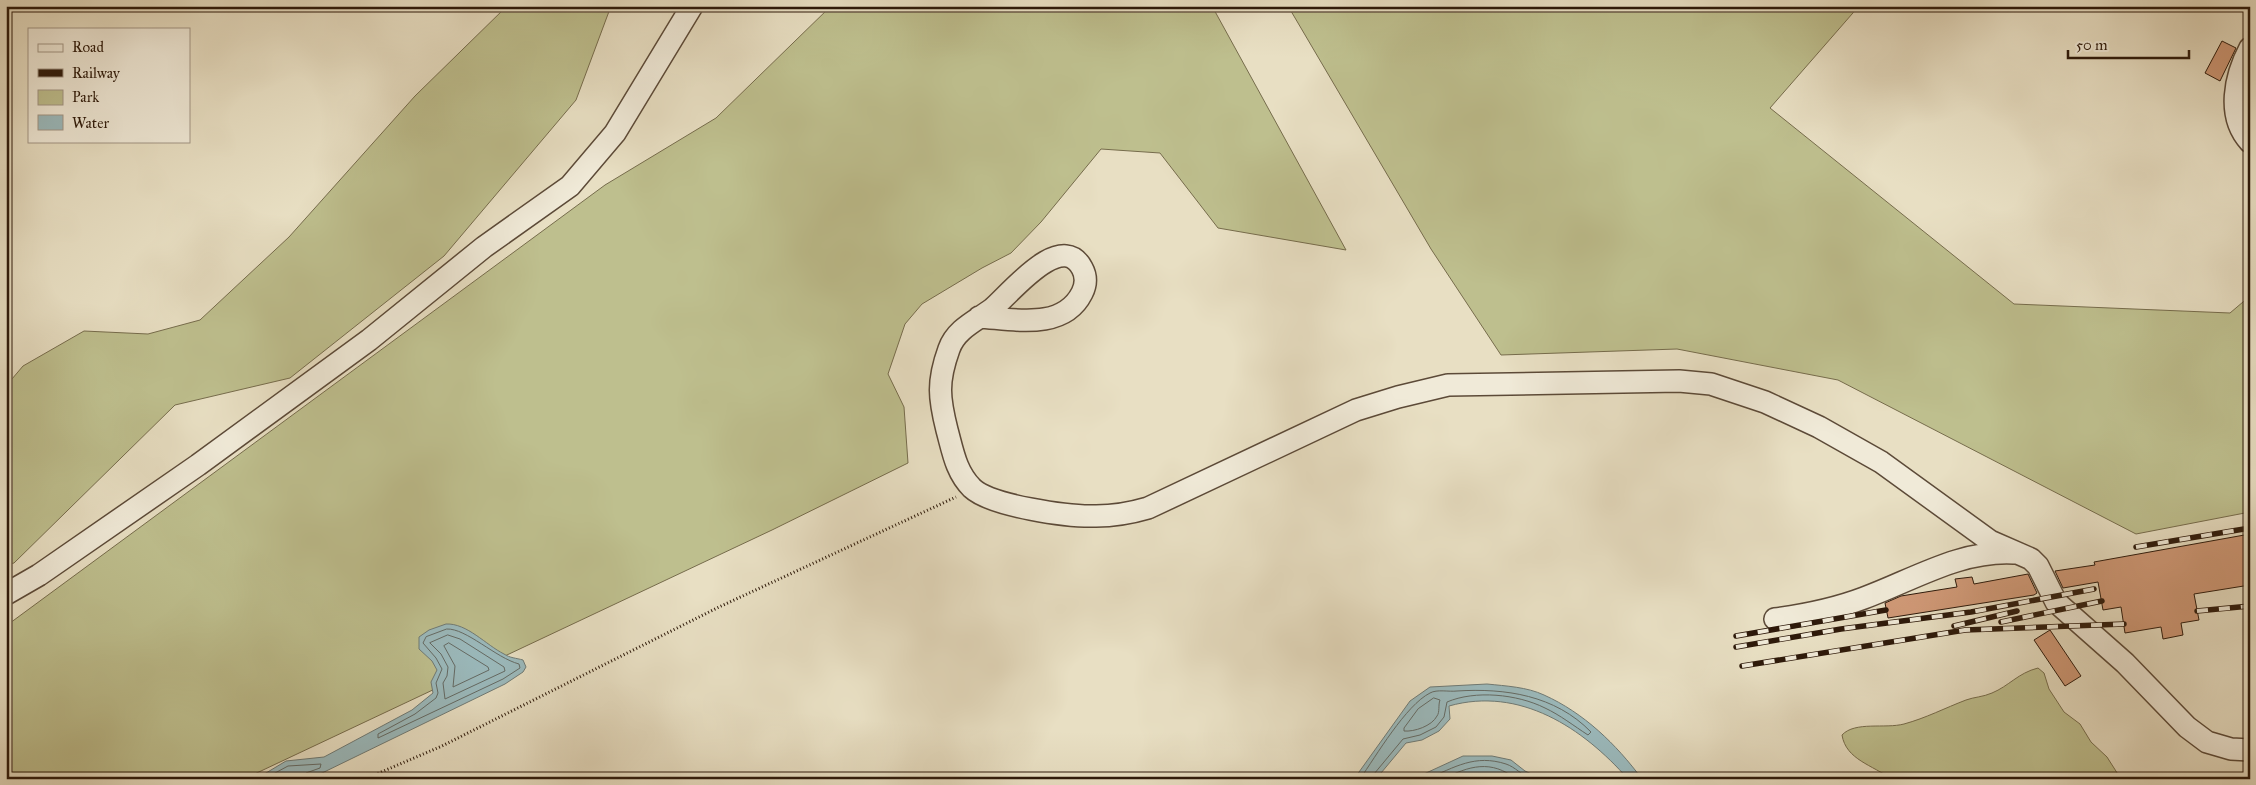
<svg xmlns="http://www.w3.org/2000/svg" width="2256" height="785" viewBox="0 0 2256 785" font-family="'IM FELL Great Primer',serif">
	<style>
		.green { fill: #bebf8e; stroke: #766c4c }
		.water { fill: #9bbabd; stroke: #6f7a75 }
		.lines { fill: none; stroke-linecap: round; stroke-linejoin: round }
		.shore { stroke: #646a64; stroke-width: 1 }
		.building { fill: #cf9876; stroke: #2d190a }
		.minor-casing { stroke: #5c4a38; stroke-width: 24 }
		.path { stroke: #2d190a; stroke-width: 3; stroke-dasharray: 1 2.5; stroke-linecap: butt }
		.minor { stroke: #f0ead8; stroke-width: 21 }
		.rail-casing { stroke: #2d190a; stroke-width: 5.5 }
		.rail { stroke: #f0ead8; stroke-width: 4; stroke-dasharray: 11; stroke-linecap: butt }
	</style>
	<rect width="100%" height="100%" fill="#e8dfc3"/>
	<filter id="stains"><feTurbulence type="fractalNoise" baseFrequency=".004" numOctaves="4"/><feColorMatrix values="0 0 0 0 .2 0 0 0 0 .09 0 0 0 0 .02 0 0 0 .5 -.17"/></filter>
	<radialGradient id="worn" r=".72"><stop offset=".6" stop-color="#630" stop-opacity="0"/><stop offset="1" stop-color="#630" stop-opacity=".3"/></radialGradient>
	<path class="green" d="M507,6h104l-35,94 -132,156 -154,122 -115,27 -161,158 -8,2v-179l17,-20 61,-35 64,3 52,-14 89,-83 126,-141z
		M831,6h381l134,244 -128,-22 -58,-75 -59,-4 -60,73 -30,31 -29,15 -60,36 -17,20 -17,50 16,33 4,56 -136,67 -528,249h-238v-151l4,-5 595,-438 111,-67z
		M1288,6h571l-89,102 244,196 216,9 20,-17v216l-114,22 -298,-154 -161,-31 -176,6 -70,-106z
		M2038,668l6,5 5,16 15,23 16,12 11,18 16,15 14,22h-230c-18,-14 -45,-19 -49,-44 13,-14 43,-6 62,-11 22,-6 41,-16 62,-24 8,-3 17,-3 26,-7 17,-7 26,-20 46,-25z"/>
	<path class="water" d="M446,624c21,-1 40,21 58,30 6,4 12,4 19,6l3,7 -3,5 -18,12 -185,90 -35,5h-29l30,-18 38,-4 88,-47 21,-17 -2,-11 6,-12 -5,-9 -13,-12v-12l10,-7z
		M1487,684c19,2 40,3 57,11 40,18 72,49 98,84h-14c-45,-51 -108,-93 -179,-73l1,13 -11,12 -17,9 -16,3 -30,36h-22l56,-78 20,-14z
		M1463,756h29l19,4 14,11 17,8h-129z"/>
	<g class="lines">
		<path class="shore" d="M447,629c19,-1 49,29 72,35l1,4 -17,11 -125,59v-4l37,-20 21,-16 2,-5 -2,-10 6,-14 -6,-11 -13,-15 3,-6z
			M448,635l12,4 44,28 1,4 -60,28 -2,-16 4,-7 1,-9 -7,-13 -11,-11z
			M449,643l39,24 1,3 -36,17 2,-21 -11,-20z
			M1434,698l6,2c-2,5 0,12 -3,16 -5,10 -23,16 -33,15v-3l14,-19z
			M264,779l24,-13 33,-2 -1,4 -14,5 -2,6
			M1360,779c16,-23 46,-74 70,-86 7,-4 19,-1 27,-2 48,-3 98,4 134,41l-3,3c-14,-9 -28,-20 -43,-27 -28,-14 -70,-18 -98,-6l-3,15 -8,10 -16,8 -17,4 -29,35 -2,5
			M1427,779c28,-12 48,-25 79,-15 9,3 16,11 24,15
			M1443,779c26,-13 48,-20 73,0"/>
	</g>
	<path class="building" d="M2222,41l14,7 -16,33 -15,-8z
		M2250,534v51l-56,9 5,26 -18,3 2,12 -20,4 -2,-12 -36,6 -4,-26 -18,3 -5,-28 -35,6 -8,-17 40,-6 -1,-3z
		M2028,574l9,19 -3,2 -146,23 -3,-15 16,-7 56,-9 -2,-8 17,-2 2,7z
		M2050,630l31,46 -16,10 -31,-46z"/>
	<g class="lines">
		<defs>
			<path id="minor" d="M2250,48c-15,28 -24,68 0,94
				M979,317c34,2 84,14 103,-24 4,-8 5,-16 0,-25 -21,-39 -73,27 -90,41 -16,12 -36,20 -43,40 -12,33 -10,49 -2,81 6,22 9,42 25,58 19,18 97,29 124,28 18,0 35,-3 52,-8l208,-98 42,-13 50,-12 231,-4 32,3 54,18 54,25 62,35 109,79 41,18 7,7 18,36 69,61 62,64 20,15 24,7 19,1
				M6,594l33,-19 159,-110 171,-125 115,-93 86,-61 45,-53 77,-127
				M1775,619c30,-4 60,-10 89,-21 49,-18 96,-48 150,-45"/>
		</defs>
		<use href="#minor" class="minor-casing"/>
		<path class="path" d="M365,779l77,-33 277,-139 237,-110"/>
		<use href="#minor" class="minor"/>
		<defs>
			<path id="rail" d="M2136,547l114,-19
				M2197,611l53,-5
				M2001,622l101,-21
				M1954,626l63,-15
				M1736,636l150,-26
				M1736,647l105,-18 130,-17 123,-23
				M1742,666l223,-36 159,-6"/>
		</defs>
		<use href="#rail" class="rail-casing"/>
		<use href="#rail" class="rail"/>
	</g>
	<rect width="2256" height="785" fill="none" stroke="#e8dfc3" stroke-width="25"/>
	<rect x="8" y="8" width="2241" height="770" fill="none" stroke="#2d190a" stroke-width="2.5"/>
	<rect x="12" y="12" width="2231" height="760" fill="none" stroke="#2d190a"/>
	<rect x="28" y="28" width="162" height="115" fill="#f0ead8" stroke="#a29686"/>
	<rect x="38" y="44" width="25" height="8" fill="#f0ead8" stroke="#a29686"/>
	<text x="72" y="52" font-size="15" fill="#2d190a">Road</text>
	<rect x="38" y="69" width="25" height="8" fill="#2d190a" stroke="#a29686"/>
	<text x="72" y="78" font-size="15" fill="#2d190a">Railway</text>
	<rect x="38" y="90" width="25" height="15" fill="#bebf8e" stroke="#a29686"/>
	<text x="72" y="102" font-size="15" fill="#2d190a">Park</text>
	<rect x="38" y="115" width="25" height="15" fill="#9bbabd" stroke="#a29686"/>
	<text x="72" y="128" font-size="15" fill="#2d190a">Water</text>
	<path d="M2068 50v8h121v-8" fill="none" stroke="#2d190a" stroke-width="2.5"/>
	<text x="2076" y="50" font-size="15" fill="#2d190a" stroke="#f0ead8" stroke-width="4" paint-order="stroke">50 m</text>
	<rect width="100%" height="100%" filter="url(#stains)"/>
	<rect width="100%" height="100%" fill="url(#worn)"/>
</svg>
